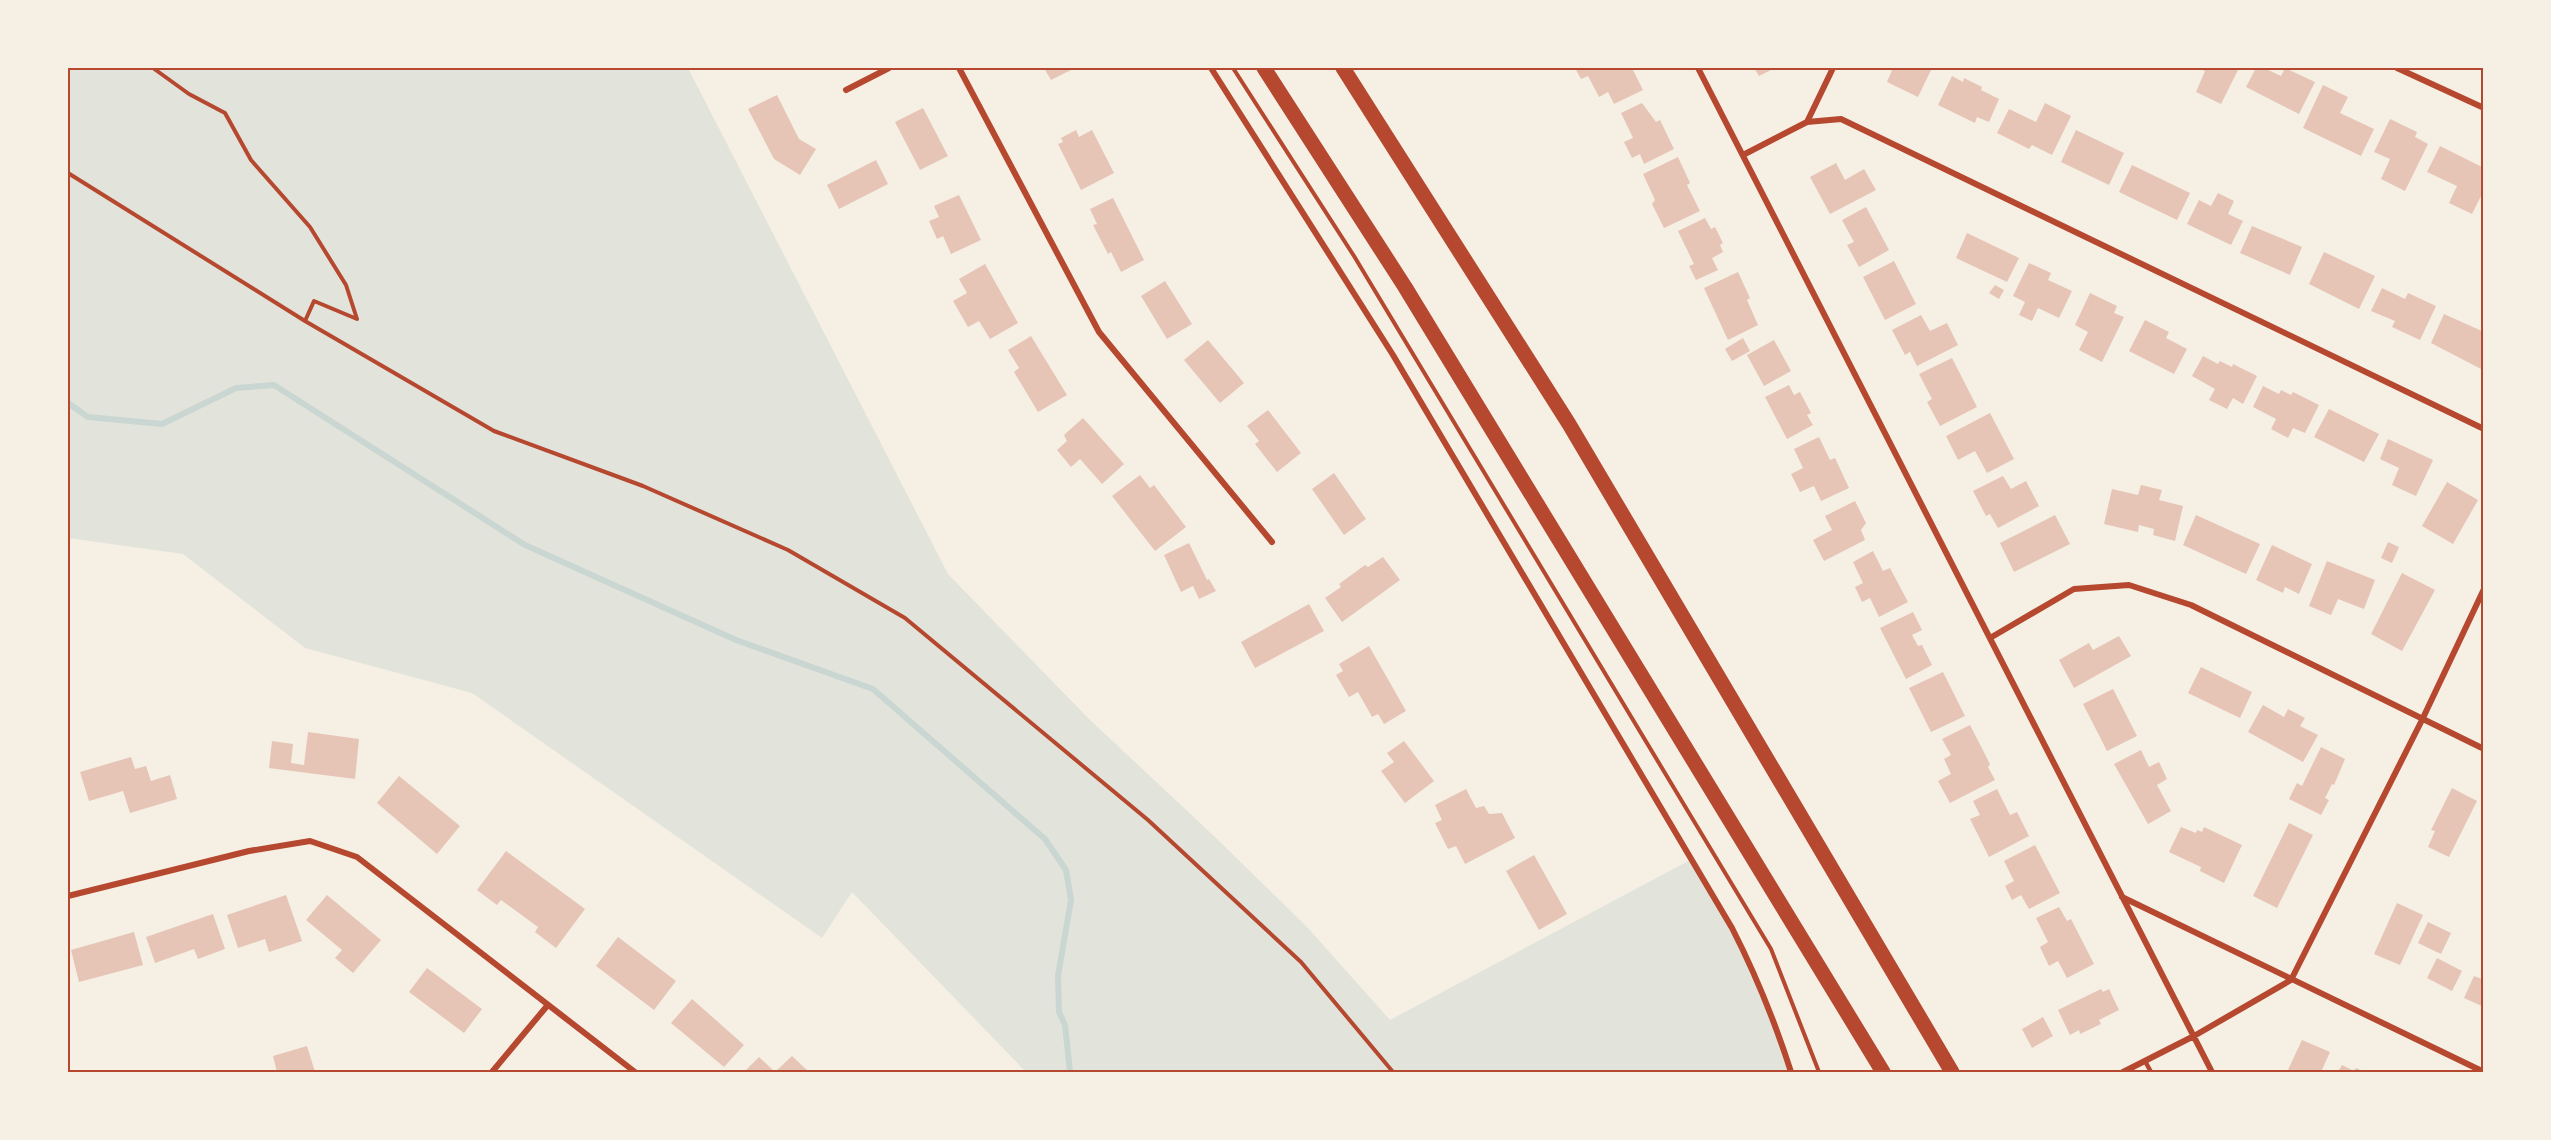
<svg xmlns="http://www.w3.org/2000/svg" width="2551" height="1140" viewBox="0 0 2551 1140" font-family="'Work Sans',sans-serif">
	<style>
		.green { fill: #e2e4dc }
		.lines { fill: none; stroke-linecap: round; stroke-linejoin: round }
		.stream { stroke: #c9d6d2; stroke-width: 6 }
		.building { fill: #e6c5b7 }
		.path { stroke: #b5482f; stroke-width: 4 }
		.service { stroke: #b5482f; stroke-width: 4.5 }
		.minor { stroke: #b5482f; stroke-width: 6 }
		.primary { stroke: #b5482f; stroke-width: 15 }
		.neatline { fill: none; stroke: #b5482f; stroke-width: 2 }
	</style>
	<rect width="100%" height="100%" fill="#f6efe4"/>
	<path class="green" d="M68,68h620l260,506 140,144 127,119 93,91 82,92 302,-161 62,112 37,101h-765l-174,-180 -30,46 -350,-245 -167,-45 -122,-94 -115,-16z"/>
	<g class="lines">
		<path class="stream" d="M68,403l20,14 74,7 74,-36 38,-3 251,160 211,95 137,49 172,150 21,31 5,30 -13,76 1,36 6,13 5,47"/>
	</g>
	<path class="building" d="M1044,68h31l-24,12z
		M1575,68h57l11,22 -29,14 -6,-12 -9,5 -11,-21 -7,3z
		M1754,68h21l-16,8z
		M1893,68h39l-14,29 -31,-15z
		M2197,68h42l-18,36 -25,-12 9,-21z
		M2256,68h8l17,8 4,-8 30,14 -16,32 -53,-27z
		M1952,76l11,6 1,-4 18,9 -1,3 18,9 -10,23 -12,-5 -2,6 -37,-18z
		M2323,85l25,12 -8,16 34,16 -13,27 -58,-28z
		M777,95l22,44 17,10 -16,26 -26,-16 -26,-50z
		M1642,103l14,19 4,-2 14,29 -30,15 -4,-10 -8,4 -8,-16 9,-4 -12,-25z
		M2045,103l26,13 -19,39 -20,-10 -3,4 -32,-16 12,-24 27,13z
		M923,108l25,48 -28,14 -25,-48z
		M2390,119l27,13 -2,5 13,7 -23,47 -24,-12 9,-20 -16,-7z
		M1076,130l3,7 13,-7 22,43 -33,17 -23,-46 5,-2 -2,-4z
		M2076,130l48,23 -15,32 -48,-23z
		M2440,146l44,22v22l-12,24 -23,-11 8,-17 -30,-14z
		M1678,157l12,26 -3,2 13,26 -36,17 -12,-24 3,-4 -12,-26z
		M876,160l12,24 -49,25 -12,-24z
		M1836,163l9,17 19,-11 12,21 -46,24 -20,-37z
		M2132,165l58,28 -13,27 -58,-28z
		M2218,193l16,8 -6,13 15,7 -12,24 -44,-21 12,-24 12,6z
		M959,195l22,45 -30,14 -8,-18 -6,3 -8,-18 10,-4 -5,-11z
		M1113,198l31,62 -23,12 -10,-20 -3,2 -15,-29 4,-1 -7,-15z
		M1866,207l23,43 -30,17 -12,-22 7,-3 -12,-22z
		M1705,218l6,11 4,-2 8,16 -3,2 3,7 -11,6 6,12 -22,10 -7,-14 5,-2 -16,-33z
		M2252,226l50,21 -12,28 -50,-22z
		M1967,233l52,25 -12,24 -51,-24z
		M2324,252l51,24 -16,33 -50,-25z
		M1894,261l22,43 -31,16 -22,-43z
		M2029,263l22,10 -3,7 24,11 -13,27 -21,-10 -6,13 -13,-6 6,-13 -12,-6z
		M985,264l33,59 -28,16 -11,-18 -11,6 -15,-26 14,-8 -8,-14z
		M1738,272l12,26 -3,2 11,25 -30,15 -24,-52z
		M1165,281l27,43 -25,15 -26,-43z
		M1995,285l9,5 -5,9 -10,-6z
		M2382,288l23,11 3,-6 28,13 -16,34 -28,-13 3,-6 -24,-10z
		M2090,293l27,13 -3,7 10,4 -22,45 -23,-12 9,-18 -13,-7z
		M2444,314l40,18 -1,38 -52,-27z
		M1921,315l9,16 17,-8 11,22 -41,21 -7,-14 -5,3 -13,-25z
		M2145,320l24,12 -3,6 21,11 -13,25 -45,-23z
		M1031,336l36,59 -29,17 -24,-40 5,-4 -11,-18z
		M1743,338l7,13 -18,10 -7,-12z
		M1208,340l36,43 -24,20 -36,-43z
		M1774,340l17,31 -27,15 -17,-31z
		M2203,356l15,8 2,-3 12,6 1,-3 24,12 -14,28 -10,-6 -6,11 -18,-9 6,-11 -23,-13z
		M1952,358l25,49 -37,19 -13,-24 5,-3 -13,-25z
		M1789,385l5,10 6,-3 11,21 -4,2 6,10 -26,14 -22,-42z
		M2263,386l16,8 2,-4 10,5 2,-3 26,13 -14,28 -12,-5 -5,10 -17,-9 5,-10 -23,-12z
		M2329,409l50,25 -15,28 -50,-25z
		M1268,410l33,43 -24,19 -22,-28 4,-3 -12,-15z
		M1990,413l24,46 -27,14 -12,-22 -17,9 -12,-24z
		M1083,418l41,46 -22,20 -22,-25 -9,8 -14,-17 10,-9 -3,-6z
		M1819,437l11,23 5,-2 14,30 -28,13 -7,-15 -14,6 -9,-18 12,-6 -9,-19z
		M2388,439l45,21 -17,36 -24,-11 7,-17 -19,-9z
		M1334,473l32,46 -22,16 -32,-46z
		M1140,475l10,13 4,-3 32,42 -31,24 -43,-55z
		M2003,476l8,13 15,-8 13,25 -41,22 -8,-14 -4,2 -13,-25z
		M2447,482l31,18 -25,44 -31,-18z
		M2141,485l21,5 -3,10 24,6 -8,35 -22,-6 1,-6 -15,-4 -1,7 -34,-8 8,-35 26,6z
		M1855,501l11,22 -5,7 4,10 -41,21 -11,-21 19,-10 -7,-14z
		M2055,515l15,29 -56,28 -14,-29z
		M2196,515l64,29 -14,30 -63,-29z
		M2388,542l11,5 -7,16 -11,-5z
		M1189,543l18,37 2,-1 7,12 -17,8 -6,-13 -12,6 -17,-37z
		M2272,545l40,19 -13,30 -14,-7 -2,6 -27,-13z
		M1873,551l10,20 7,-3 18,34 -29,15 -9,-19 -8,4 -7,-15 8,-4 -10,-21z
		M1383,557l17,23 -58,42 -17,-24 16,-11 -2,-3 26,-19 3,2z
		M2327,561l48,19 -11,29 -26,-10 -7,16 -22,-9z
		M2402,573l33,17 -33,61 -31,-17z
		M1309,604l15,27 -69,37 -14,-26z
		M1913,612l9,18 -10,5 6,11 4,-1 10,20 -26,14 -26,-51z
		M2119,636l12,20 -57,32 -15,-28 30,-17 4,7z
		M1369,646l37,65 -22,13 -6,-10 -6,3 -14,-25 -9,5 -13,-22 7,-4 -4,-7z
		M2201,667l51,25 -12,26 -52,-25z
		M1943,672l22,44 -34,16 -22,-44z
		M2113,689l24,47 -30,15 -24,-47z
		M2263,705l21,12 4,-8 17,9 -5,8 18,9 -15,27 -55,-30z
		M1970,725l20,39 -2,3 7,13 -45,23 -12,-22 13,-7 -7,-15 7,-4 -9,-16z
		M308,732l51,7 -4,40 -86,-11 3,-27 21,3 -2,19 13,2z
		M1404,741l30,40 -29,22 -24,-32 13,-9 -7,-9z
		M2321,747l24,12 -11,26 -2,-1 -7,14 4,2 -8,15 -32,-16 8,-16 5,3z
		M2141,750l8,17 10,-5 8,17 -10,6 14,26 -23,13 -34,-60z
		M131,757l4,12 11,-3 5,15 19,-6 7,24 -47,14 -7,-22 -34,10 -9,-29z
		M399,776l61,50 -23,28 -60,-51z
		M2452,788l25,13 -28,56 -21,-10 7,-16 -4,-1z
		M1466,789l10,19 8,-2 5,8 13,-1 13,25 -50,26 -9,-18 -8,3 -13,-26 7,-3 -7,-15z
		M1997,789l13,26 7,-3 12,24 -40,21 -19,-38 10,-4 -7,-14z
		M2289,823l24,12 -36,73 -24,-12z
		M2181,827l15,6 1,-3 5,2 2,-5 38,18 -18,38 -24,-12 1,-4 -32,-15z
		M2035,845l25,48 -31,16 -8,-14 -9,5 -7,-14 9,-5 -10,-20z
		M506,851l79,58 -29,39 -21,-16 3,-5 -37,-27 -4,5 -20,-15z
		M1534,855l33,59 -28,16 -33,-59z
		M286,895l16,46 -33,11 -4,-13 -27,9 -11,-33z
		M327,895l54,45 -28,33 -18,-15 7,-8 -36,-30z
		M2397,903l26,12 -23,50 -26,-11z
		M2059,907l8,14 4,-2 23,45 -27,14 -9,-17 -9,5 -9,-19 8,-5 -12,-24z
		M213,914l12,35 -27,10 -4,-10 -39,14 -9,-26z
		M2428,922l23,11 -10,21 -23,-11z
		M134,932l9,33 -64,17 -8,-32z
		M618,937l58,44 -22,29 -58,-44z
		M2437,958l25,13 -10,20 -25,-13z
		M427,968l55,41 -18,24 -55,-41z
		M2474,976l10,4v27l-20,-9z
		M2101,989l2,3 6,-3 10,21 -20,10 2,4 -21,10 -1,-4 -9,5 -12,-25z
		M692,999l52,46 -20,22 -53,-44z
		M2043,1017l10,19 -21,12 -10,-19z
		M2302,1040l28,12 -9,20h-34z
		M307,1046l8,26h-38l-4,-16z
		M792,1056l17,16h-34z
		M759,1057l16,15h-31z
		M2342,1065l12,6 2,-3 9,4h-27z"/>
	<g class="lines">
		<path class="path" d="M153,68l36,26 36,19 26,47 59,67 36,58 11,34 -43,-18 -9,20
			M1233,68l121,188 335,557 82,136 48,123
			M68,173l237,148 189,110 149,55 145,64 117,68 243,202 153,142 92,110"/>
		<path class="service" d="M2145,1061l6,11"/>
		<path class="minor" d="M959,68l140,264 173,210
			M1211,68l182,287 339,573c24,47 43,94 59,144
			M1698,68l514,1004
			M2397,68l87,40
			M846,90l43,-22
			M1807,122l34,-3 643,310
			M1743,155l64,-33 26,-54
			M1990,638l84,-49 55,-4 62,20 293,144
			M68,896l181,-45 61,-10 47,16 278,215
			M2122,897l362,175
			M492,1072l55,-66
			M2123,1072l71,-36 97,-56 131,-260 62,-131"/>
		<path class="primary" d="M1264,68l141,219 478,785
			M1343,68l226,356 383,648"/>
	</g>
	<rect width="2551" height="1140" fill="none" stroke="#f6efe4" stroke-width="138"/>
	<rect x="69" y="69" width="2413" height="1002" class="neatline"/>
</svg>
